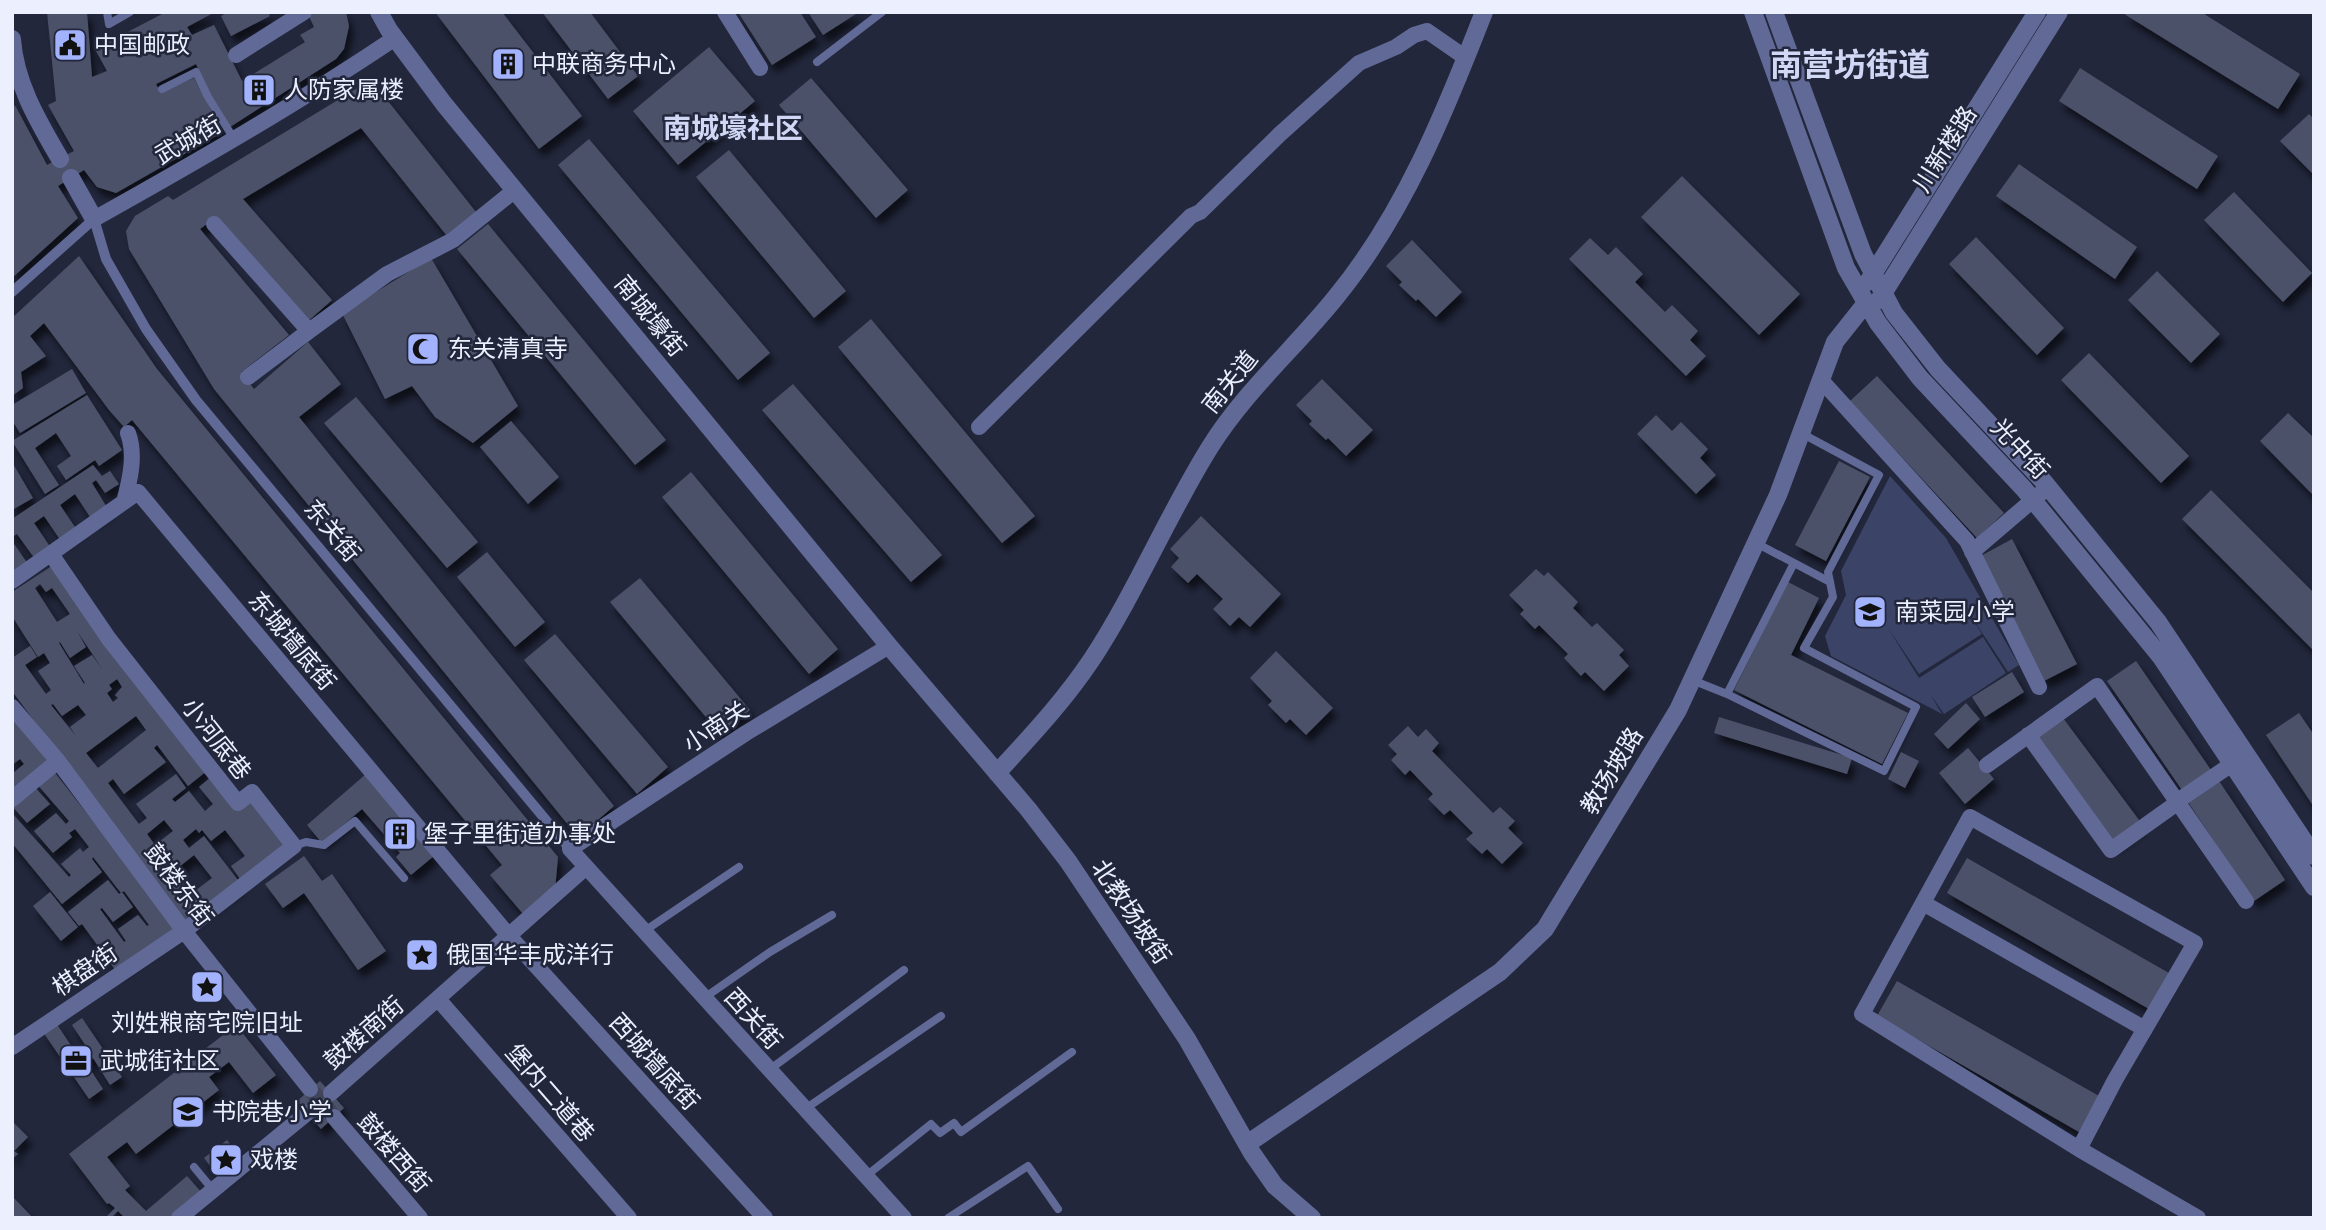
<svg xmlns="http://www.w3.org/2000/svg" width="2326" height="1230" viewBox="0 0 2326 1230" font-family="'Zilla Slab','Noto Sans SC',serif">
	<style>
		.green { fill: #3b4367 }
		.building { fill: #4c5169; fill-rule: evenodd; filter: url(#shadow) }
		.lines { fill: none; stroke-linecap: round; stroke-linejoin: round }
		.minor-tunnel { stroke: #404559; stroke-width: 16; stroke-dasharray: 16 8; stroke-linecap: butt }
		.service { stroke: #616a97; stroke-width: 8 }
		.pedestrian { stroke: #616a97; stroke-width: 10 }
		.minor { stroke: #616a97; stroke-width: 16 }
		.tertiary { stroke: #616a97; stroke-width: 18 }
		.labels { text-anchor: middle; stroke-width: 5; stroke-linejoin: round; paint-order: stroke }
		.poi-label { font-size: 24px; fill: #ebeffe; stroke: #22273c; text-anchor: start }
		.street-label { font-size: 24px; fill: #ebeffe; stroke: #22273c }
		.quarter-label { font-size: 28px; font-weight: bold; fill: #d1d8f5; stroke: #22273c }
		.district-label { font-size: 32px; font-weight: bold; fill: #d1d8f5; stroke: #22273c }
	</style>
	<defs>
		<filter id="shadow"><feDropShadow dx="4.5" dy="8" stdDeviation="3.5" flood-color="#0009"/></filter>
	</defs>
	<rect width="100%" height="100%" fill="#22273c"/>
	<path class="green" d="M1890,476l56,62 73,127 -11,7 -39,-59 13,21 -63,40 -31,-46 31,50 64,-41 23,36 -62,41 -14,-20 12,20 -111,-58 -6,-20 21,-41 -5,-24z"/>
	<path class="building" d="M47,12h40l5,65 15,-6 -12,-22 71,-37h49l-28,15 5,8 22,-10 28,56 63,-39 -5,-7 14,-8 -7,-15h39l3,14 -5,23 -8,10 -106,68 -17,-28 -17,-35 -40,20 4,8 34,-14 29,54 -107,61 -19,-6 -13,-17 -26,16 20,32 -66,60v-175l4,4 31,58 27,-14 -26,-46 8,-4z
		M228,12h40l2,4 -39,20 -10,-20z
		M435,12h67l80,104 -43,33z
		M542,12h48l48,64 -30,23z
		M738,12h62l16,25 -44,28z
		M808,12h51l-36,23z
		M2121,12h80l99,62 -22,35z
		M709,47l46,54 -77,64 -45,-54z
		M2080,68l138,88 -21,33 -138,-88z
		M811,78l97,112 -32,28 -97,-113z
		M361,86l6,7 9,-7 100,126 -29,24 -86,-108 -118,71 89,101 -26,23 -91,-105 -15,11 89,106 -48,37 13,17 54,-47 33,42 -42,33 315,389 -36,31 -364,-448 -85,-140 -3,-18 9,-15 33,-20 5,4z
		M2309,114l5,5v56l-34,-34z
		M589,139l181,214 -32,27 -180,-215z
		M729,150l117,141 -32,27 -118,-141z
		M2019,164l118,83 -22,32 -119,-83z
		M1682,176l118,118 -41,41 -118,-118z
		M2234,192l78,81 -29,29 -79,-82z
		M488,224l178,216 -31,25 -178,-216z
		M1976,237l88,91 -27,27 -88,-91z
		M1590,238l18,17 8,-8 27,27 -8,8 30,30 7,-7 26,26 -8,9 16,16 -20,20 -117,-117z
		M1412,240l50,52 -26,25 -18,-18 -2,2 -17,-16 3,-3 -16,-16z
		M79,256l78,113 401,488 -3,33 -31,25 -34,-40 12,-10 -370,-445 -8,7 -15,-17 -65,-87 -14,13 16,20 -25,16 2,16 -11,8v-78z
		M431,258l87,148 -45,37 -38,-26 -23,-31 -27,13 -43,-86z
		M2157,271l63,63 -29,29 -63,-63z
		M871,319l164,197 -33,27 -164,-196z
		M2089,353l100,103 -28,27 -100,-103z
		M72,369l14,24 -66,40 -8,-13v-15z
		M1877,376l127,137 -27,25 -127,-137z
		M1322,379l51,51 -27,26 -18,-18 -2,2 -17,-16 3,-3 -16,-16z
		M793,384l149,171 -31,27 -149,-172z
		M87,395l35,55 -23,16 -4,-6 -29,20 -9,-14 14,-10 -15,-23 -21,15 24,37 -14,9 -33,-53z
		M356,397l122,145 -31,26 -123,-145z
		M2288,413l26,25v58l-54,-55z
		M1656,415l16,16 9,-9 27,27 -8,9 16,17 -20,19 -59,-60z
		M511,421l48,56 -31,27 -48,-57z
		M1839,461l31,16 -44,84 -31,-16z
		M12,462l21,36 -21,12z
		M93,465l9,11 8,-5 9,13 -14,9 -9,-13 -4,3 16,26 -16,11 -17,-26 -15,11 17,25 -16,11 -17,-25 -10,7 17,25 -16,11 -18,-25 -5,3v-18z
		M691,472l147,177 -29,25 -147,-177z
		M2211,490l103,103v58l-132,-132z
		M1201,516l80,78 -31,33 -11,-10 -9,9 -17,-17 10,-10 -26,-25 -9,9 -17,-16 8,-9 -9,-9z
		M2012,539l65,125 -33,17 -65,-124z
		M12,541l16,23 -16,11z
		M487,552l58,70 -30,25 -58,-70z
		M55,564l153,206 -20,16 -31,-41 -3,3 12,14 -42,32 -11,-15 -5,4 31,41 8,-6 -11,-14 40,-30 10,14 -14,11 3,3 14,-11 16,20 8,-7 -14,-17 12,-10 25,31 16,-12 36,48 -48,35 -9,-13 14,-10 -20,-26 -14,11 -9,-11 -3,3 -3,-4 -13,11 6,8 15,-12 37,48 -56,40 -173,-233v-33l18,-12 7,11 -12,8 21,29 5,-4 -13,-19 12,-8 -6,-10 -6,4 -26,-41v-24zM40,584l6,8 6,-4 18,26 -13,8 -22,-34zM77,631l26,39 -11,-15 -18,11 11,17 -1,1 -25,-41 1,-1 10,16 16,-11zM117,679l5,8 -7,8 3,3 -5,4 -6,-9 5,-4 -3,-4zM53,704l9,12 16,-11 8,10 -16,12 6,9 -25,-31zM136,716l10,14 -48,38 -12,-15zM164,820l9,11 -18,14 -8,-11zM194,855l18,23 -21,16 -17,-23z
		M1536,569l8,7 4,-4 30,30 -5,6 19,19 5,-4 27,27 -5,5 10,11 -25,25 -19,-19 -4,4 -17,-18 4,-4 -29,-29 -4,4 -15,-15 4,-4 -15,-15z
		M640,578l110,132 -30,24 -110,-132z
		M1788,582l31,16 -28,57 117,58 -26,51 -148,-74z
		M555,634l113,133 -31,27 -113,-134z
		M1276,651l57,57 -27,27 -16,-16 -4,4 -18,-18 4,-4 -22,-23z
		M2136,661l75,109 -29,20 -75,-109z
		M2012,672l12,20 -39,25 -13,-20z
		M1966,703l14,16 -32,30 -14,-15z
		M2299,713l15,22v72l-48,-72z
		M12,714l41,47 -41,35v-22l12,-10 -4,-5 -8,6z
		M1719,717l133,41 -5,16 -133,-41z
		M2063,718l79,106 -29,21 -78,-107z
		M1408,726l10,11 8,-8 13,14 -7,8 61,62 7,-6 15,14 -7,7 15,15 -21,21 -15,-15 -5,5 -16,-15 7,-6 -23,-23 -6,5 -16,-16 5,-5 -23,-24 -5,5 -14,-15 6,-6 -9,-9z
		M1968,748l26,31 -29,25 -26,-31z
		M1901,752l18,9 -14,27 -17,-9z
		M52,769l125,160 -61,42 -34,-47 -3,2 -11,-14 40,-32 11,14 3,-2 11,15 -20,15 -11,-14 -2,1 24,33 2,-1 -8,-12 20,-14 9,11 2,-1 -25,-34 -3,2 -28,-36 -1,2 10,13 -40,32 -50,-61v-30l57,64 2,-2 -10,-11 19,-16 3,4 6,-5 -14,-18 -6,4 3,4 -19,16 -19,-22 22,-18 10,11 3,-3 -33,-38z
		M366,774l69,81 -24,20 -15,-18 4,-4 -38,-44 -40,34 -15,-18z
		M2219,781l66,99 -31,21 -66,-99z
		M33,785l17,19 -23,19 -15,-17z
		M304,856l18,25 10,-7 54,77 -28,19 -54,-77 -21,15 -18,-24z
		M1967,858l202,115 -20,36 -202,-116z
		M50,892l28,35 -17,14 -28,-35z
		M1897,981l202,115 -20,36 -202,-116z
		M82,1018l40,59 -12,8 -17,-27 -7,5 17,26 -14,10 -46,-67 13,-9 20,30 10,-7 -14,-21z
		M236,1025l40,50 -23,18 -24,-31 -20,15 10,13 -83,64 -9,-12 -20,15 23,29 -5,4 21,21 41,-35 15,17 -33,25h-44l-7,-7 -7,7h-6l10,-10 -6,-5 -2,1 -38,-50z
		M320,1081l24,27 -23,21 -24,-28z
		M12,1121l16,16 -14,14 4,3 -6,5z
		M227,1140l17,21 -24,18 -16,-21z
		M12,1196l21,22h-21z"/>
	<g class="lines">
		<path class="minor-tunnel" d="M310,1089l24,28"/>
		<path class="service" d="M107,12l2,12 21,-12
			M817,62l65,-50
			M162,89l34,-17 12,25 26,42
			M1756,543l74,39
			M1692,680l35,14 157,77 32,-64 -112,-59 29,-51 -5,-25 51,-97 -78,-42
			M1727,694l67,-131
			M294,846l12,-4 18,3 31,-24 49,57
			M643,932l96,-65
			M704,998l66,-46 62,-37
			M769,1070l135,-100
			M805,1109l136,-93
			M194,1167l19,23
			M866,1176l65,-52 9,9 14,-10 7,9 111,-80
			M948,1218l80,-52 30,43"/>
		<path class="pedestrian" d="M12,292l82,-73 12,40 40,70 50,71 374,449"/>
		<path class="minor" d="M725,12l35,56
			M236,55l68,-43
			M94,219c102,-57 203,-115 301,-181
			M214,224l95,107 78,-57 66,-34 62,-50
			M248,377l61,-46
			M1821,380l146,161 72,146
			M979,427l212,-211 9,-4 80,-78 79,-71 37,-16 18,-12 13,-4 39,27
			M124,502c6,-22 12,-47 4,-69
			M1972,552l76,-65
			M12,581l126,-89 371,444 256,282
			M889,646l-143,87 -176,116 334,369
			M12,707l46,54 126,170 126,158
			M2028,735l83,115 66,-47
			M1987,765l110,-79 149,215
			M12,799l46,-38
			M2176,802l65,-44
			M1923,903l222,126
			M438,999l191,219
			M12,1047l172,-116 110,-85 -42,-54 -14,11 -129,-164 -58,-85
			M331,1093l254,-225
			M334,1117l86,101
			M2079,1149l36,-69 80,-137 -225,-126 -108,197 217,135 119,69
			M179,1218l128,-105"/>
		<path class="tertiary" d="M379,12l10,18 55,74 445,542 139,163 40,52 119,178 65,114 23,33 37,32
			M1753,12l93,256 32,55 42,55 104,111 137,168 153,230
			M1774,12l89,242 31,59 44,56 106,113 114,140 156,234
			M12,39c3,44 26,82 48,120
			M71,178l23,41
			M1868,282l169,-270
			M1879,300l180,-288
			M997,773c34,-37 67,-72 95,-114 44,-67 75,-143 118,-212 35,-56 85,-99 126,-150 68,-83 109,-185 148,-285
			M1247,1144l253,-172 45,-43 133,-219 100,-215 57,-153 31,-39"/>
	</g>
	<defs>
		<symbol id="civic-square" viewBox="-11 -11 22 22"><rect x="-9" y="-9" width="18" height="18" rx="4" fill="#a2b2fd" stroke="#22273c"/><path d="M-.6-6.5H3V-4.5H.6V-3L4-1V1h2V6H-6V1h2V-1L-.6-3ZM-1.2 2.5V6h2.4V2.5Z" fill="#111"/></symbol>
		<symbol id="building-square" viewBox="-11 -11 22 22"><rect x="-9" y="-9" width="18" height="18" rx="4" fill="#a2b2fd" stroke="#22273c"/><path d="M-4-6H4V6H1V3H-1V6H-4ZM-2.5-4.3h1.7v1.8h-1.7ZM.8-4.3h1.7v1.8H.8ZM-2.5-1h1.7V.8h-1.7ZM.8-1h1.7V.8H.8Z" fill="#111"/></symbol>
		<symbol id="mosque-square" viewBox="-11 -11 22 22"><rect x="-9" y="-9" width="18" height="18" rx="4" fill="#a2b2fd" stroke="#22273c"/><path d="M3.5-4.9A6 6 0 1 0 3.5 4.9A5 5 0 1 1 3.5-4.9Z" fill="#111"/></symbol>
		<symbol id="school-square" viewBox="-11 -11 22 22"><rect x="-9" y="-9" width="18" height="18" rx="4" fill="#a2b2fd" stroke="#22273c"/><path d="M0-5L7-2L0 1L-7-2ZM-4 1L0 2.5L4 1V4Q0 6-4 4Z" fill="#111"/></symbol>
		<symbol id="sight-square" viewBox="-11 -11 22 22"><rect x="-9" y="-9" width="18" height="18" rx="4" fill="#a2b2fd" stroke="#22273c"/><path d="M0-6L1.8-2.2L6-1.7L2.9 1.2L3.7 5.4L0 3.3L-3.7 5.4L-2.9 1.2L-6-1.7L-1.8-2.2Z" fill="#111"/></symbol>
		<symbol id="office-square" viewBox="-11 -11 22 22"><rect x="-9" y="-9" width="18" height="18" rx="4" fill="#a2b2fd" stroke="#22273c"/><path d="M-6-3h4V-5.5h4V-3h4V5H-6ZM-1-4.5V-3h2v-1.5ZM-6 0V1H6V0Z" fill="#111"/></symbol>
	</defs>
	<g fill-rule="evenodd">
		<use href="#civic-square" x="51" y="26" width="38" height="38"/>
		<use href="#building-square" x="489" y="45" width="38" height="38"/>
		<use href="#building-square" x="240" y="71" width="38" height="38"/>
		<use href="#mosque-square" x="404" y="330" width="38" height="38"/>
		<use href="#school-square" x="1851" y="593" width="38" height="38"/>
		<use href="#building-square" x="381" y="815" width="38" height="38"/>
		<use href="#sight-square" x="403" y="936" width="38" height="38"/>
		<use href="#sight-square" x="188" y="968" width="38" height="38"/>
		<use href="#office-square" x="57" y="1042" width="38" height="38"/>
		<use href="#school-square" x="169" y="1093" width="38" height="38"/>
		<use href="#sight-square" x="207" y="1141" width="38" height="38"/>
	</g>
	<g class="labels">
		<g class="poi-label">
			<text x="94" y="53">中国邮政</text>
			<text x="532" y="72">中联商务中心</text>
			<text x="284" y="98">人防家属楼</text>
			<text x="448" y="357">东关清真寺</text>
			<text x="1895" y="620">南菜园小学</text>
			<text x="424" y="842">堡子里街道办事处</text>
			<text x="446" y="963">俄国华丰成洋行</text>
			<text x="207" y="1031" text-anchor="middle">刘姓粮商宅院旧址</text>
			<text x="100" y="1069">武城街社区</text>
			<text x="212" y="1120">书院巷小学</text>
			<text x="250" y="1168">戏楼</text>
		</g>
		<g class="street-label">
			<text transform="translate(188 140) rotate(-30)" y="8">武城街</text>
			<text transform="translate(1945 149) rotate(-58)" y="8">川新楼路</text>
			<text transform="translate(650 316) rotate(51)" y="8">南城壕街</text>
			<text transform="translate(1230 382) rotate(-51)" y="8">南关道</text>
			<text transform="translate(2020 449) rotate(47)" y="8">光中街</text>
			<text transform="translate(332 531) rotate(50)" y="8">东关街</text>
			<text transform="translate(292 641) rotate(50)" y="8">东城墙底街</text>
			<text transform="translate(716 727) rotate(-33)" y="8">小南关</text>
			<text transform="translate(216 739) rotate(52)" y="8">小河底巷</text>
			<text transform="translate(1612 771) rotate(-59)" y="8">教场坡路</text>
			<text transform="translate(179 885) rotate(53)" y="8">鼓楼东街</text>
			<text transform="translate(1131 912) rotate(56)" y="8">北教场坡街</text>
			<text transform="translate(85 970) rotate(-34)" y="8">棋盘街</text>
			<text transform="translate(753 1019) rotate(48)" y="8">西关街</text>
			<text transform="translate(364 1033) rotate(-41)" y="8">鼓楼南街</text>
			<text transform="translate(654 1062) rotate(48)" y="8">西城墙底街</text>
			<text transform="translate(550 1093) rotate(49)" y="8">堡内二道巷</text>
			<text transform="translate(394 1153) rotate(49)" y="8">鼓楼西街</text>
		</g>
		<g class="quarter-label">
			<text x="733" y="138">南城壕社区</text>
		</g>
		<g class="district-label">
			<text x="1850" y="76">南营坊街道</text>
		</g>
	</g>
	<rect width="2326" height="1230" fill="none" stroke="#ebeffe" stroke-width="28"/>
</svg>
